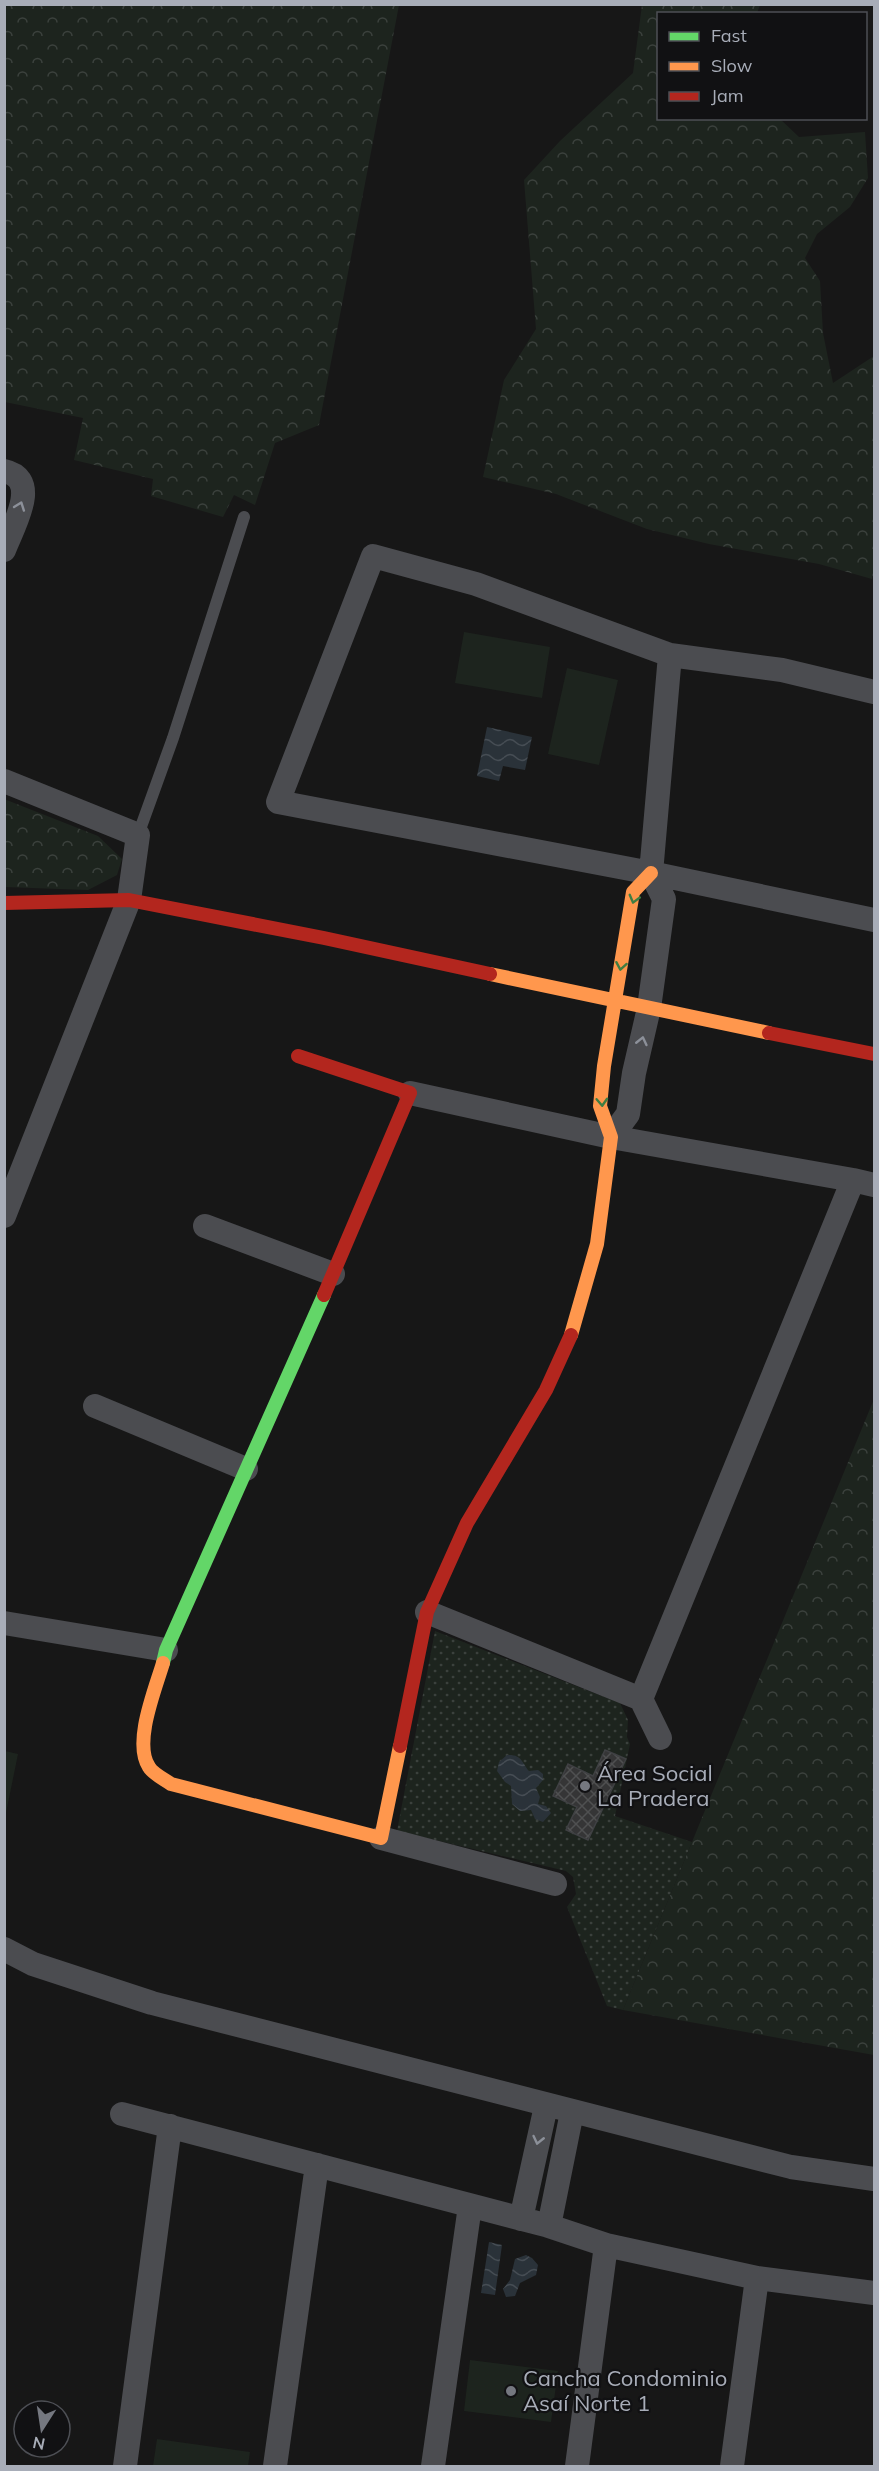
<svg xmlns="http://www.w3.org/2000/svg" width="879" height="2471" viewBox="0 0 879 2471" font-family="Mulish,sans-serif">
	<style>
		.green { fill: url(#green-dots) }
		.forest { fill: url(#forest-crowns) }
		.pitch { fill: #1d241e }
		.water { fill: url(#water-waves) }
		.building { fill: url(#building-cross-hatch); stroke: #3f4043; stroke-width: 1.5 }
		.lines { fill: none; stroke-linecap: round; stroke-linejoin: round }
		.lane { stroke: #4b4c50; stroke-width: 12 }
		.street { stroke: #4b4c50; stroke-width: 24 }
		.fast { stroke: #63d668; stroke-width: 14 }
		.slow { stroke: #ff974d; stroke-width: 14 }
		.jam { stroke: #b3261e; stroke-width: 14 }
		.oneway { stroke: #8c9099 }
		.oneway2 { stroke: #3e7d42 }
		.poi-dot { fill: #757880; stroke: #111113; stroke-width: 2 }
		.labels { text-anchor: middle; stroke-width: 4.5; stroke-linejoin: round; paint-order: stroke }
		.poi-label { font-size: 22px; fill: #a8adb8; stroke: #111113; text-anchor: start }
	</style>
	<defs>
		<pattern id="green-dots" width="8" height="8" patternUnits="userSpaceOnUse" patternTransform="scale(1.5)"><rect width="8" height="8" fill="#1d241e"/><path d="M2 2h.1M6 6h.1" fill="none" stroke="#3b413d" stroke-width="1.8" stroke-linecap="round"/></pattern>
		<pattern id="forest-crowns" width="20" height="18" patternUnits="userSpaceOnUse" patternTransform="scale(1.5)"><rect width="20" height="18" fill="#1d241e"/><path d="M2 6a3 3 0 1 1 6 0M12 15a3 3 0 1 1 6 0" fill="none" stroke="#3b413d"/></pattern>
		<pattern id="water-waves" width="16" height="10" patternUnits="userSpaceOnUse" patternTransform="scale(1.5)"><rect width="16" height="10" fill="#2a3239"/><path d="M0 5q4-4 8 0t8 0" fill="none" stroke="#464d54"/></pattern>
		<pattern id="building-cross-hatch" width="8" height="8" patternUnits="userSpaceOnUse" patternTransform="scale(1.5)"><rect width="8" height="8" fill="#353536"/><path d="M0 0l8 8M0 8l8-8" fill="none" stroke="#4f5051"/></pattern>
	</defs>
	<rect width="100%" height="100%" fill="#171717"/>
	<path class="green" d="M435,1631l185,72 8,17 -1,17 3,7 -15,72 77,26 -69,168 -16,-4 -40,-99 9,-13 -3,-17 -7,-6 -169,-40z"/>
	<path class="forest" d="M4,5h395l-80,420 -44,18 -20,62 -21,-10 -11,22 -72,-21 2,-17 -79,-19 9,-42 -78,-16z
		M642,5h118l-3,8 -99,1v104l122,1 19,18 66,-5 3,46 -18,29 -33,27 -12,24 15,23 3,52 10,50 41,-27v213l-2,10 -53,-15 -110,-20 -62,-15 -91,-35 -73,-17 21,-97 32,-51 -12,-149 36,-39 73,-68z
		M4,799l94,37 24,23 -5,16 -29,15 -83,-3z
		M874,1399v656l-251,-45z"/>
	<path class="pitch" d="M464,632l86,15 -8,51 -87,-15z
		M567,668l51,12 -19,85 -51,-11z
		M5,1751l13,3 -13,64 -1,-67z
		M470,2360l88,11 -7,51 -87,-11z
		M157,2439l93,13 -2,14h-95z"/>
	<path class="water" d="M487,727l45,10 -7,33 -22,-4 -4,15 -22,-5z
		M507,1755c15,-1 15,8 22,16l9,-1 5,4v6l-7,8 4,9 -2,7 8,2 5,7 -8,9 -8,-3 -4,-9 -11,1 -8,-7 -1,-18 -6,-4 -8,-11 2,-9z
		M489,2242l13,3 -7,50 -14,-2z
		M526,2255l6,3 6,7 -2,10 -16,8 -5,13 -9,1 -3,-8 7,-9 5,-21z"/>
	<path class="building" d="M605,1750l21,9 -38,81 -22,-10 11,-23 -24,-11 15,-32 25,12z"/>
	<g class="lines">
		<path class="lane" d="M138,835l35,-97 71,-221"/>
		<path class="street" d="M4,471c38,8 9,55 0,79
			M874,692l-92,-22 -112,-15 -194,-71 -103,-28 -95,246 373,71 223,47
			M4,781l134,54 -9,65 -125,316
			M410,1093l201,44 242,43
			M611,1137l17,-23 6,-41 15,-65 15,-109 -13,-26 19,-218
			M205,1226l128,48
			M95,1406l151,63
			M427,1612l214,87 19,39
			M4,1623l162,27
			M641,1699l212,-519 21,5
			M381,1838l174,46
			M4,1949l29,15 119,39 639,164 83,12
			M122,2114l427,112 57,19 151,33 117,15
			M521,2219l25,-113
			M549,2226l23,-114
			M125,2466l45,-340
			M275,2466l42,-301
			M433,2466l37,-260
			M577,2466l29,-221
			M732,2466l25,-188"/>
		<path class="fast" d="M163,1663l3,-13 158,-355"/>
		<path class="slow" d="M490,974l279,59
			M571,1335l26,-91 14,-107 -11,-31 4,-40 29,-174 18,-19
			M163,1663c-8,27 -30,80 -14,104 4,7 15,12 22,17l210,54 19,-92"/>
		<path class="jam" d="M4,903l125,-3 195,38 166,36
			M769,1033l105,21
			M298,1056l112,37 -86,202
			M400,1746l27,-134 40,-89 79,-133 25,-55"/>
	</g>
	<defs><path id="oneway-chevron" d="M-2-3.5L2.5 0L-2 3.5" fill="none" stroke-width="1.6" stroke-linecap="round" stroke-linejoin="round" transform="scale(1.5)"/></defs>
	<g class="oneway">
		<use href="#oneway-chevron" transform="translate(20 506) rotate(-70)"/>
		<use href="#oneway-chevron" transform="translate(642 1041) rotate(-77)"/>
		<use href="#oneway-chevron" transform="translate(538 2140) rotate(103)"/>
	</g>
	<g class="oneway2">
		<use href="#oneway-chevron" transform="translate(634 899) rotate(105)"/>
		<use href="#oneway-chevron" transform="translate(621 966) rotate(100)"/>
		<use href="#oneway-chevron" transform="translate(602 1102) rotate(87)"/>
	</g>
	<g class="poi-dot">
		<circle cx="585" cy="1786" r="6"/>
		<circle cx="511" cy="2391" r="6"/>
	</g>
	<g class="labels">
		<g class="poi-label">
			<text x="597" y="1781">Área Social<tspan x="597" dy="25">La Pradera</tspan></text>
			<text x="523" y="2386">Cancha Condominio<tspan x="523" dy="25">Asaí Norte 1</tspan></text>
		</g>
	</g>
	<rect width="879" height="2471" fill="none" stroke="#a8adb8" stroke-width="12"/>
	<rect x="657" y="12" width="210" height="108" fill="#111113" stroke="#4d4f55" stroke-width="1.5"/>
	<rect x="669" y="32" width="30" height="9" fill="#63d668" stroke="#4d4f55" stroke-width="1.5"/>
	<text x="711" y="42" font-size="18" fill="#a8adb8">Fast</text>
	<rect x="669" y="62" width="30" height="9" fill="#ff974d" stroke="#4d4f55" stroke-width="1.5"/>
	<text x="711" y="72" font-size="18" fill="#a8adb8">Slow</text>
	<rect x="669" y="92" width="30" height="9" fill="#b3261e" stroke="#4d4f55" stroke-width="1.5"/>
	<text x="711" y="102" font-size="18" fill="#a8adb8">Jam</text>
	<g transform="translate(42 2429) rotate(192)"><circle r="28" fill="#111113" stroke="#4d4f55" stroke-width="1.5"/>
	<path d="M0-4.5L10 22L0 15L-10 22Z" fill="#757880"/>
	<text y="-9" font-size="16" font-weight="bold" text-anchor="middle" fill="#a8adb8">N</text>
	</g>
</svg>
